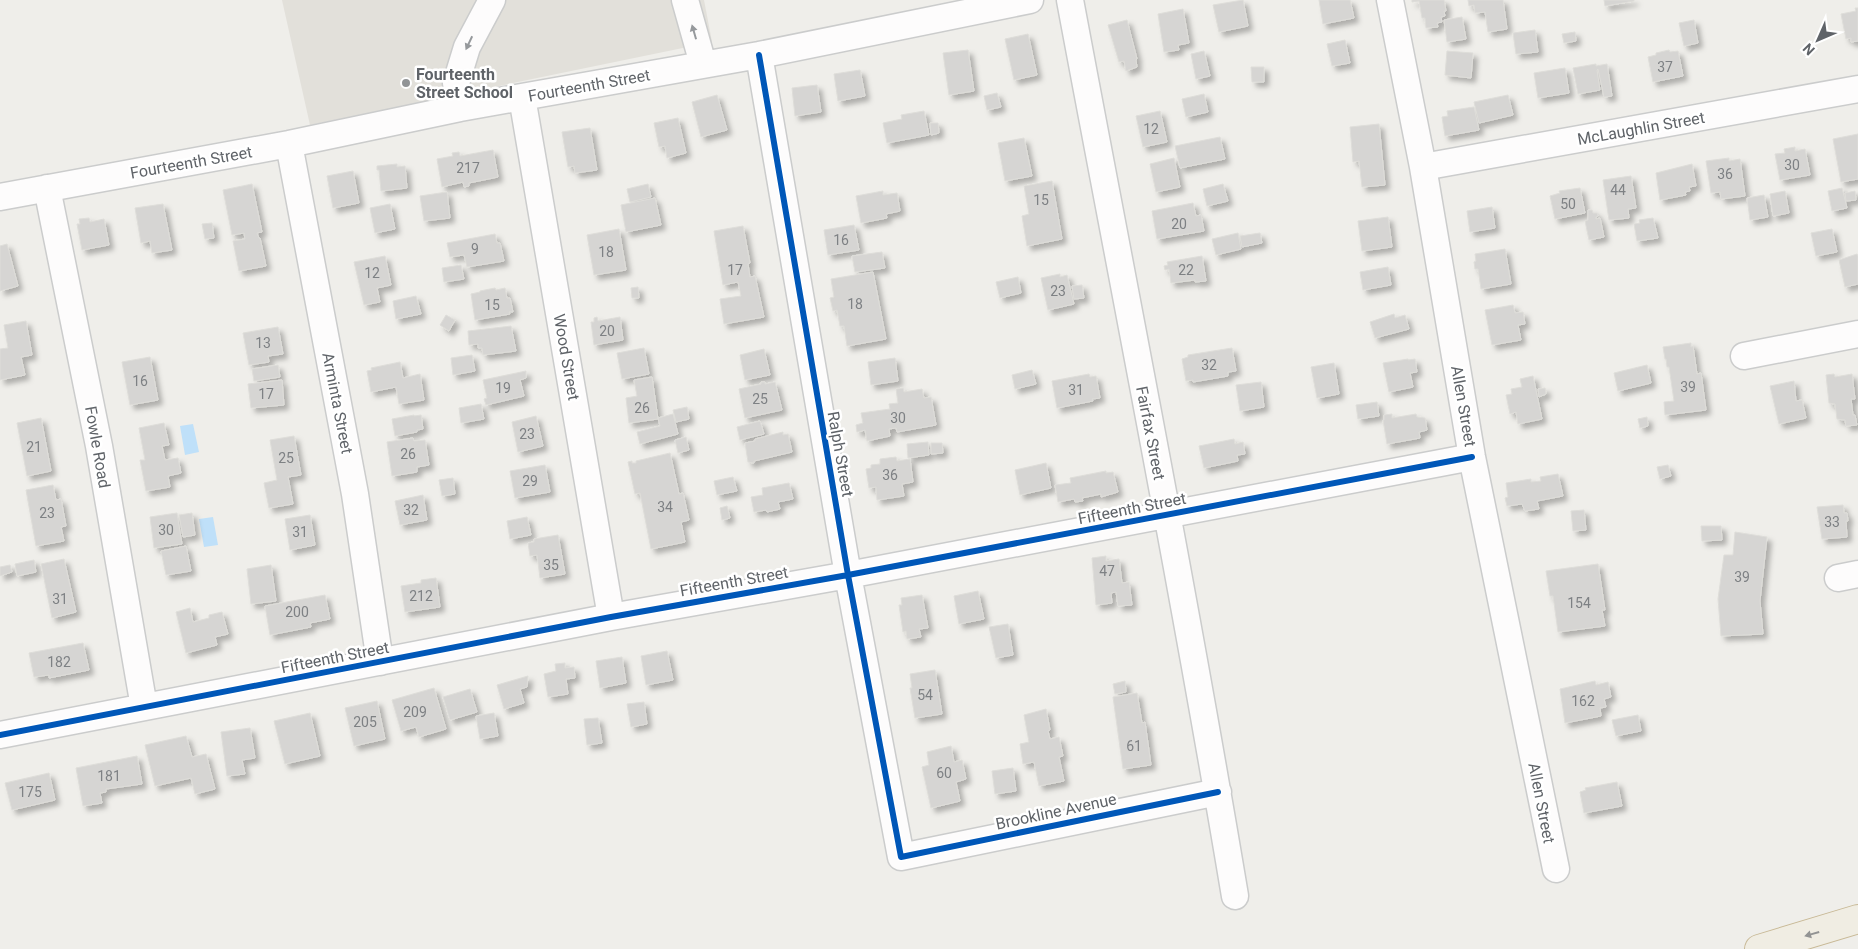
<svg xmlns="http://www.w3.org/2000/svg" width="1858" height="949" viewBox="0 0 1858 949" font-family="Roboto,sans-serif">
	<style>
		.education { fill: #e2e0da }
		.water { fill: #bfe0f9 }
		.building { fill: #d6d5d3; stroke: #deddd9; filter: url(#shadow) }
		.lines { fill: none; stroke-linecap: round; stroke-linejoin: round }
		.minor-casing { stroke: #cbcccc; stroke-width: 29 }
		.highway-casing { stroke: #c8b996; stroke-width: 30 }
		.minor { stroke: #fdfcfc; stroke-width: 26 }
		.highway { stroke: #f0ede3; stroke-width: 28 }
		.cycleway-casing { stroke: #fff; stroke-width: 9 }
		.cycleway { stroke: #0057b8; stroke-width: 6 }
		.oneway { fill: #96999c }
		.oneway2 { fill: #929393 }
		.poi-dot { fill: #919496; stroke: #fff; stroke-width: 2 }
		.labels { text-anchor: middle; stroke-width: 5; stroke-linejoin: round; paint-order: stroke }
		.number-label { font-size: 14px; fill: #7e8184 }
		.poi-label { font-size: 16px; font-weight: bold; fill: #5f6368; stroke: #fff; text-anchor: start }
		.street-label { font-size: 16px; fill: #5f6368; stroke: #fff }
	</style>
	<defs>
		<filter id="shadow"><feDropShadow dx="4.5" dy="4.5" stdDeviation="2.5" flood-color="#0004"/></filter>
	</defs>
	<rect width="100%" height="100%" fill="#efeeea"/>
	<path class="education" d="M282,0h422l8,42 -402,83z"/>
	<path class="water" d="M193,424l6,28 -14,3 -5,-29z
		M213,517l5,28 -14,2 -5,-28z"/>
	<path class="building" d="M1243,0l5,26 -29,6 -6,-27z
		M1319,0h31l4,18 -31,6z
		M1412,0h32l2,11h-2l1,5 -4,1 1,5 -5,1 1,4 -12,1 -1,-10h-3l-3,-17 -7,1z
		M1468,0h35l4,29 -19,3 -3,-20 -10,1 -1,-8 -5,1z
		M1604,0h30v1l-29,5z
		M1855,8h3v33l-7,1v-4l-5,1 -5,-25 15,-3z
		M1183,9l6,34 -11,2 1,5 -15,2 -6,-38z
		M1462,17l4,22 -19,3 -3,-22z
		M1127,20l10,39 -1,1 1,7 -11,4 -2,-10 -5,1 -11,-37z
		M1694,20l4,23 -14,3 -5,-23z
		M1535,30l3,22 -22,2 -3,-21z
		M1575,32l1,9 -12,2 -2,-9z
		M1028,34l9,41 -23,5 -9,-41z
		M1345,40l5,23 -18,3 -5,-22z
		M968,50l6,41 -25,4 -6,-42z
		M1669,50l1,2 8,-1 5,25 -30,6 -5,-25 8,-2v-2z
		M1204,51l6,25 -14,3 -5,-25z
		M1447,51l26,2 -2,25 -26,-3z
		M1596,64v2l11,-2 5,32 -8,1 -6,-28 -1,1 3,20 -22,4 -5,-26z
		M1251,67h13v15h-12z
		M1565,68l4,25 -31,5 -4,-25z
		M860,70l5,26 -27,5 -4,-27z
		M817,85l4,27 -26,4 -3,-28z
		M997,93l4,14 -14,3 -3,-14z
		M1204,94l4,18 -22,5 -4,-18z
		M717,95l10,35 -26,7 -9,-35z
		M1508,95l5,20 -34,8 -5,-21z
		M1474,107l5,23 -34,6 -3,-19 6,-1 -1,-5z
		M924,111l5,24 -42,8 -4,-20 19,-4 -1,-4z
		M1160,111l7,31 -24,5 -7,-31z
		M678,118l8,35 -19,5 -2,-12 -6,1 -5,-24z
		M930,123h8l1,10 -8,2z
		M1379,124l6,61 -23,2 -3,-26 -6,1 -3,-35z
		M590,128l7,42 -22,3 -1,-7 -6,1 -6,-35z
		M1858,134v45l-17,3 -8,-43z
		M1220,137l5,22 -45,9 -5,-22z
		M1024,138l8,38 -27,5 -7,-38z
		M1795,147v4l10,-2 5,26 -30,5 -5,-26 10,-1 -1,-4z
		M493,150l5,27 -29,6v3l-5,1 -1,-5 -21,5 -5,-28 16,-3 -1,-3 7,-1 1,4z
		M1174,158l6,29 -24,5 -6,-28z
		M1729,158v3l11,-2 5,37 -24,3 -1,-7 -9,1 -5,-32z
		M397,164v3l8,-1 2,22 -26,3 -2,-21h-2v-4z
		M1692,164l4,22 -7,1 1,4 -5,1 1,3 -26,5 -4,-27z
		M353,171l6,32 -26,5 -6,-32z
		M1631,176l5,32 -8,1 1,9 -20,2 -6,-40z
		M1052,181l10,58 -35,7 -5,-30 7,-2 -5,-28z
		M252,184l10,48 -5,1 2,5h1l6,28 -27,5 -6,-30 12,-2 -1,-6 -12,2 -9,-45z
		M648,184l3,13 -21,5 -3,-13z
		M1223,184l5,17 -21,5 -4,-17z
		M1580,188l5,25 -30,6 -5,-23 10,-3 -1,-2z
		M1842,188l5,20 -15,3 -4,-20z
		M883,191v4l14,-2 3,18 -14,3 1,4 -26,5 -5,-27z
		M1785,191l4,22 -16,3 -3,-22z
		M1855,191l1,9 -10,1 -1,-8z
		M447,192l3,26 -26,3 -4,-25z
		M1764,195l4,22 -18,3 -3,-22z
		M655,198l6,27 -35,7 -5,-27z
		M1193,203l3,13 5,-1 3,16 -47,8 -5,-28z
		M163,204l9,46 -20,3 -2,-12 -9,2 -6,-35z
		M390,204l5,25 -20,4 -5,-25z
		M1492,207l3,21 -25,4 -3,-21z
		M1588,210h4l1,3h4l1,3 -2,1v2l4,-1 4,19 -15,3 -4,-19 3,-1z
		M1388,217l4,30 -30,4 -4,-30z
		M89,218l1,4 14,-3 5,26 -27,5 -5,-26h3l-1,-5z
		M1653,218l5,20 -21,3 -3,-17 6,-1 -1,-3z
		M212,223l2,15 -9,1 -3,-15z
		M854,225l5,25 -31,5 -4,-25z
		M743,226l7,37 -2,1 2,13 5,-1 9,41 -40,7 -4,-25 21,-3 -3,-14 -15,3 -9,-54z
		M619,229l7,41 -32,5 -7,-40z
		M1832,229l5,23 -21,4 -5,-23z
		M1238,233l3,16 -25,6 -4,-16z
		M1260,233l2,10 -20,4 -2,-11z
		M495,234l2,9h3l4,18 -37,6 -3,-12 -14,2 -3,-14z
		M7,244l11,42 -18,5v-45z
		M1505,249l6,35 -30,5 -3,-20h-3l-1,-7 2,-1 -1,-7z
		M882,252l3,16 -30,4 -3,-16z
		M1857,254l1,2v28l-13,3 -6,-27z
		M385,256l6,29 -14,3 3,14 -16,3 -10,-43z
		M1202,256l4,25 -11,1v-2l-24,3 -2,-14 -4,1 -1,-4 4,-1 -1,-3z
		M461,265l3,14 -20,3 -2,-14z
		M1388,267l3,18 -28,5 -3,-18z
		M873,272l13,67 -39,7 -3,-20h-4l-3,-16 -4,1 -3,-13 4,-1 -3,-18z
		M1060,274v3l7,-2 7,29 -26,6 -7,-32z
		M1018,277l3,16 -21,5 -4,-16z
		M1082,285l2,13 -10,1 -2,-13z
		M638,287l1,11h-7l-1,-10z
		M495,288l1,2 9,-2 2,10h3l3,14h-4l1,2 -35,6 -4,-26 9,-2v-1z
		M416,296l5,18 -25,5 -3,-18z
		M1513,305l2,8 8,-1 2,12 -7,1 3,15 -29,5 -7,-35z
		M1394,314l1,4 10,-3 4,14 -34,9 -5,-16z
		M446,315l9,5 -6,11 -9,-6z
		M597,317l1,4 22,-4 3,23 -29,5 -3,-23h3v-4z
		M26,321l6,34 -11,2 4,18 -25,5v-31l8,-1 -4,-23z
		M511,326l5,25 -33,4 -1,-7h-4v-4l-9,1 -1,-14z
		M278,327l5,27 -15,2 1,6 -20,3 -6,-32z
		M1691,343v4l2,-1 4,28 4,-1 5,37 -41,5 -1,-13 10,-1 -5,-34h-2l-1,-8h-1l-2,-12z
		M644,348l5,26 -27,5 -5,-26z
		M1232,348l4,23 -8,1v4l-35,6v-2l-7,1 -4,-22 6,-2v-2z
		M764,349l6,26 -25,5 -5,-25z
		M472,355l3,16 -22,4 -2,-17z
		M150,357l8,43 -28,5 -8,-43z
		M895,358l3,23 -27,4 -3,-23z
		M1408,359v1l7,-1 2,13 -7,1 3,14 -24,5 -6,-29z
		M400,362l3,16 17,-4 4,26 -25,4 -3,-17 -25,5 -4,-21 5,-1 -1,-2z
		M1334,363l5,31 -22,4 -6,-31z
		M278,365l2,12 -26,4 -2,-12z
		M1647,365l4,18 -33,8 -4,-18z
		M1032,370l4,14 -21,5 -3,-14z
		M526,371v7l-6,2 4,16 -38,9 -2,-6 3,-1 -4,-18z
		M1089,374l1,3 6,-1 4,22 -8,1 1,2 -36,7 -5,-27z
		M1834,374l1,3 17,-3 3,25h-4l2,16h2l2,10 -11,1 -1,-6 -8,-1 -2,-15 -6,-1 -3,-28z
		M1533,376l9,43 -24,5 -2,-12 -6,2 -4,-19 6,-1 -1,-5 11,-2 -2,-8z
		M652,377l6,42 -29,4 -3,-25 11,-2 -3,-16z
		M282,380l2,25 -33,3 -3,-24z
		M1794,381l2,20 6,-1 4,18 -27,6 -9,-38z
		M761,382h4v2l10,-2 7,28 -37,8 -6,-29 22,-5z
		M1261,382l3,25 -24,4 -4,-26z
		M903,388l1,4 18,-3 2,9 7,-1 5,28 -39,7 -1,-4 -7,1 1,7 -23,5 -2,-11 -8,2 -1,-7 7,-2 -2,-10 29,-4 -1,-5 9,-1 -2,-14z
		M1545,388l1,6 -7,3 -1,-8z
		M1377,402l2,14 -21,3 -2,-14z
		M481,404l3,15 -23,4 -2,-15z
		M687,407l2,12 -13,3 -3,-12z
		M673,414l5,20 -38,10 -3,-12 23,-6 -2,-8z
		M1392,414v4l24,-4 1,3 8,1 2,12 -8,2 1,6 -33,6 -4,-24h1v-5z
		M414,415v1l7,-1 2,14 -6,1v2l-22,4 -3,-17z
		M536,416l7,30 -25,6 -6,-30z
		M1647,417l1,9 -8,2 -2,-9z
		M41,418l10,53 -24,5 -10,-53z
		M760,421l4,13 -24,6 -3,-13z
		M164,423l5,22 -7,1 3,14 13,-2 3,15 -13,3 2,11 -24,4 -6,-31h5l-6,-32z
		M783,432v3l5,-1 4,18 -38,9v2l-6,-1 -3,-19 10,-2v-2z
		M294,436l7,39 -13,2 5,27 -24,4 -5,-25 13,-3 -7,-40z
		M686,437l3,13 -11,3 -3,-13z
		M413,438l1,3 11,-1 4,25 -12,2v5l-25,4 -5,-34z
		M1234,439l1,5 8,-2 2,12 -8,1 1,6 -34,7 -5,-22z
		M928,442l1,13 -21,3 -1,-14z
		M931,443h11l1,10 -12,1z
		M670,453l9,41 4,-1 6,27 -8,2 4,20 -34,7 -11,-56 -5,1 -7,-32 4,-1v2h4v-2z
		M896,457l1,4 13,-2 3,23 -11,2 2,12 -27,4 -1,-13 -7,1 -3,-19 5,-1v-3l9,-1v-5z
		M1046,463l5,25 -31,7 -5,-25z
		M545,465l5,27 -35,6 -5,-27z
		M1668,465l3,11 -11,3 -3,-12z
		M1106,471v2l7,-1 5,20 -17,5v-3l-19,4 1,3 -8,1 -1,-3 -16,3 -3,-17 16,-2 -1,-5z
		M1558,474l5,22 -26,5 2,8 -14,2 -3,-7 -15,2 -2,-8 3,-1 -2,-14 25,-4v3l10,-1 -1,-4z
		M733,477l4,14 -20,4 -3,-14z
		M453,478l2,16 -13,2 -3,-16z
		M789,483l4,16 -15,3 2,7 -13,3 -1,-2 -12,2 -3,-15 12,-2 -1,-7z
		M53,485l3,15 5,-1 5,27 -5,1 3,14 -28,5 -10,-56z
		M423,495l4,25 -27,5 -5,-24z
		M1843,505l1,8h3l1,8h-2l1,16 -25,2 -5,-32z
		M727,506l3,12 -8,2 -2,-12z
		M1584,510l2,20 -13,1 -2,-20z
		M177,513l5,31 -28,4 -4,-31z
		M192,513l3,22 -12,2 -4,-22z
		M310,515l5,30 -25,5 -5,-31z
		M527,517l4,18 -21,4 -3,-18z
		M1701,526h20l1,14 -20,1z
		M1735,532l32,5 -7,64 3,33 -42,2 -3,-37 6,-44h9z
		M558,535l7,39 -25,4 -3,-23 -7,1 -2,-13 6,-1v-3z
		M186,546l5,25 -25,4 -5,-24z
		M1106,556v5l13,-2 3,24 7,-1 3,23 -14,1 -2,-14 -5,1 1,10 -16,2 -4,-47z
		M64,559l12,53 -24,6 -11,-54z
		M34,560l2,12 -19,4 -2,-12z
		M1598,564l7,46h-3l3,16 -47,6 -5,-36h-3l-4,-25z
		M10,565l2,7 -12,4v-9z
		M271,565l5,36 -25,3 -4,-35z
		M436,578l4,29 -35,5 -4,-26 20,-3v-3z
		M978,591l6,28 -25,5 -5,-28z
		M325,595l5,24 -20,4 1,4 -41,8 -5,-29z
		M922,595l6,33 -9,1 2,8 -14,2 -1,-8 -3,1 -4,-27h3l-1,-7z
		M190,608l3,14 16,-4v-3l13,-3 6,22 -13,3 2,8 -31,8 -10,-41z
		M1008,624l5,31 -17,3 -7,-31z
		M83,643l6,27 -40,8v-3l-15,2 -5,-24z
		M667,651l6,29 -27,5 -5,-29z
		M622,657l4,26 -26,5 -4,-27z
		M565,663v5l9,-1 1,11 -9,1 2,15 -20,3 -4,-23 12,-3 -1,-7z
		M935,670l7,44 -27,4 -5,-30h2l-2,-14z
		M528,676l-1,11 -7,2 4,14 -20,6 -7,-24z
		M1125,681l1,11 -11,2 -2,-10z
		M1595,681l1,4 12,-3 3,15 -7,2 2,8 -6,1 1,8 -36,7 -5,-34z
		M434,688l12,41 -27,8 -3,-10 -15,4 -9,-31z
		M470,689l7,23 -27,8 -7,-23z
		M1137,693l5,30 3,-1 6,43 -28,4 -10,-72z
		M377,701l8,38 -31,7 -9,-38z
		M644,702l3,22 -16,3 -4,-23z
		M1046,709l4,21 -2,1 2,8 9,-2 4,19 -4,1 5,24 -25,5 -5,-24 -11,2 -3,-20 9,-2 -5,-27z
		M310,713l10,43 -35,8 -11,-43z
		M494,713l4,23 -18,3 -4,-23z
		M1638,715l3,16 -25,5 -4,-16z
		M598,718l4,25 -15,2 -3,-26z
		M250,728l5,30 -13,2 3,14 -18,2 -6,-44z
		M186,736l6,21 14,-3 9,35 -20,5 -4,-16 -36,8 -10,-41z
		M951,746l3,16 8,-2 4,19 -10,3 4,19 -29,7 -9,-41 7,-2 -2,-13z
		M137,756l5,28 -36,5v3l-6,1 2,10 -19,3 -7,-38z
		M1013,768l3,23 -21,3 -3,-23z
		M49,773l6,27 -43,10 -7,-27z
		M1617,782l5,24 -38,7 -4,-21 6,-2 -1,-2z"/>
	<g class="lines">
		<defs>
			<path id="minor" d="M685,0l18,64
				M1070,0c56,299 115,597 165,896
				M1390,0l33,167 49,290 84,412
				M759,55l89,520 53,282 317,-65
				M522,97l89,520
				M460,108l-4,-25 11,-36 25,-47
				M289,144l66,350 25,168
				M1423,167l435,-78
				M47,188l52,258 45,261
				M0,197l289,-53 171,-36 299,-53 271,-55
				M1744,356l114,-22
				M1838,578l20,-4
				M0,735l611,-118 237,-42 624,-118"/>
			<path id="highway" d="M1759,949l99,-30"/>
		</defs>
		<use href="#minor" class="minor-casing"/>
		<use href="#highway" class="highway-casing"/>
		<use href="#minor" class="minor"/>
		<use href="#highway" class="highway"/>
		<defs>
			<path id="cycleway" d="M759,55l89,520 53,282 317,-65
				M0,735l611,-118 237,-42 624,-118"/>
		</defs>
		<use href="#cycleway" class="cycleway-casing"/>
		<use href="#cycleway" class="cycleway"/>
	</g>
	<defs><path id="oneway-solid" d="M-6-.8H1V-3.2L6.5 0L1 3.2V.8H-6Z" transform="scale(1.25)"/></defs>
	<g class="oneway">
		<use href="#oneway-solid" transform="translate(694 32) rotate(-106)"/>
		<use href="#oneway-solid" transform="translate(469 43) rotate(115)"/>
	</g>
	<use class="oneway2" href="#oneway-solid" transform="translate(1812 934) rotate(164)"/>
	<circle class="poi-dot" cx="406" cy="83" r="5"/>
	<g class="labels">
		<g class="number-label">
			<text x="1665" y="72">37</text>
			<text x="1151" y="134">12</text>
			<text x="1792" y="170">30</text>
			<text x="468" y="173">217</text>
			<text x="1725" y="179">36</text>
			<text x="1618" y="195">44</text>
			<text x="1041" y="205">15</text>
			<text x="1568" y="209">50</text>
			<text x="1179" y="229">20</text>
			<text x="841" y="245">16</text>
			<text x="475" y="254">9</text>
			<text x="606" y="257">18</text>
			<text x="735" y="275">17</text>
			<text x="1186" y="275">22</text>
			<text x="372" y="278">12</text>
			<text x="1058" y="296">23</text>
			<text x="855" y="309">18</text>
			<text x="492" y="310">15</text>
			<text x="607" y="336">20</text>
			<text x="263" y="348">13</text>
			<text x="1209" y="370">32</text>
			<text x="140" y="386">16</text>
			<text x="1688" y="392">39</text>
			<text x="503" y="393">19</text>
			<text x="1076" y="395">31</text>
			<text x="266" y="399">17</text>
			<text x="760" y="404">25</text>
			<text x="642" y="413">26</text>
			<text x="898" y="423">30</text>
			<text x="527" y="439">23</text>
			<text x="34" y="452">21</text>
			<text x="408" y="459">26</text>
			<text x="286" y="463">25</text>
			<text x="890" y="480">36</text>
			<text x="530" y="486">29</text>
			<text x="665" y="512">34</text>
			<text x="411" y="515">32</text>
			<text x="47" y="518">23</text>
			<text x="1832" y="527">33</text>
			<text x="166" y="535">30</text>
			<text x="300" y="537">31</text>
			<text x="551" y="570">35</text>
			<text x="1107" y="576">47</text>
			<text x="1742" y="582">39</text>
			<text x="421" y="601">212</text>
			<text x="60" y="604">31</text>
			<text x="1579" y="608">154</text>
			<text x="297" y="617">200</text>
			<text x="59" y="667">182</text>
			<text x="925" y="700">54</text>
			<text x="1583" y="706">162</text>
			<text x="415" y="717">209</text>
			<text x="365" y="727">205</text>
			<text x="1134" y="751">61</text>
			<text x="944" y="778">60</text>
			<text x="109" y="781">181</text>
			<text x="30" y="797">175</text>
		</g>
		<g class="poi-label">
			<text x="416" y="80">Fourteenth<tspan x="416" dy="18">Street School</tspan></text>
		</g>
		<g class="street-label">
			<text transform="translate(589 85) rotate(-10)" y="6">Fourteenth Street</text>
			<text transform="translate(1641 128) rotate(-10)" y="6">McLaughlin Street</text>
			<text transform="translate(191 162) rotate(-10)" y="6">Fourteenth Street</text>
			<text transform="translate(567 357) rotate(80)" y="6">Wood Street</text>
			<text transform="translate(338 403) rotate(79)" y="6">Arminta Street</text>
			<text transform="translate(1464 406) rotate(80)" y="6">Allen Street</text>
			<text transform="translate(1151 433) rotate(79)" y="6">Fairfax Street</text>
			<text transform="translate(98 447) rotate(80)" y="6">Fowle Road</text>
			<text transform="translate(841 454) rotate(80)" y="6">Ralph Street</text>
			<text transform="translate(1132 508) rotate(-11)" y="6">Fifteenth Street</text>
			<text transform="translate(734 581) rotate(-10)" y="6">Fifteenth Street</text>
			<text transform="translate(335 657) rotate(-11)" y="6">Fifteenth Street</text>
			<text transform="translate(1542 803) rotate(79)" y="6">Allen Street</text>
			<text transform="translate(1056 811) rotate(-12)" y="6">Brookline Avenue</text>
		</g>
	</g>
	<g transform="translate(1818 40) rotate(225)" stroke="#ffffff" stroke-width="4" paint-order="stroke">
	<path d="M0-4L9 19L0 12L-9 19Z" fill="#5f6368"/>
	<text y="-8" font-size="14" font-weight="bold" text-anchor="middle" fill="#5f6368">N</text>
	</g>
</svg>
